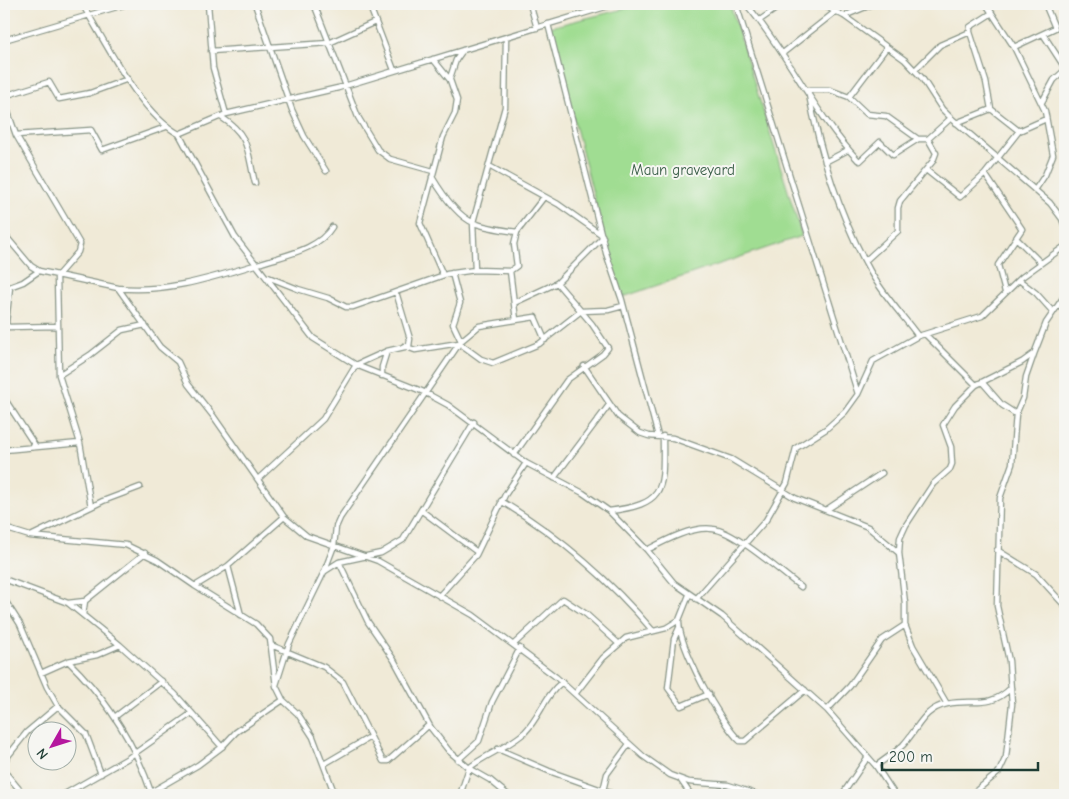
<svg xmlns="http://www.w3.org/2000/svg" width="1069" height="799" viewBox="0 0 1069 799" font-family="'Comic Neue',sans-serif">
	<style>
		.green { fill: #a0dd92; stroke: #608d63 }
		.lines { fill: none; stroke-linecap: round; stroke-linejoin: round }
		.street-casing { stroke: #889486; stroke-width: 7 }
		.street { stroke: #fff; stroke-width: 4.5 }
		.labels { text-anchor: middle; stroke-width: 4; stroke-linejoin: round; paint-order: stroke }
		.park-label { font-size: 15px; fill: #395d47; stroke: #f6f6f2 }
	</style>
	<rect width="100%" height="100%" fill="#f6f6f2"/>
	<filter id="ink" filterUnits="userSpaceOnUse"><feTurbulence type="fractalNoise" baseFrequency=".02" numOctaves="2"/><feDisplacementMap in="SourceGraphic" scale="10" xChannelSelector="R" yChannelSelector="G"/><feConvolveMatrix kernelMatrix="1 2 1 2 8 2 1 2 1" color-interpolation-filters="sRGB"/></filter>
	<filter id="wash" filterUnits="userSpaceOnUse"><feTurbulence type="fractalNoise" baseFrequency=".0096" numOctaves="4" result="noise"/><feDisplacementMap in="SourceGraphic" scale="20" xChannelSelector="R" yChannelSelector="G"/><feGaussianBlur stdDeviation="1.12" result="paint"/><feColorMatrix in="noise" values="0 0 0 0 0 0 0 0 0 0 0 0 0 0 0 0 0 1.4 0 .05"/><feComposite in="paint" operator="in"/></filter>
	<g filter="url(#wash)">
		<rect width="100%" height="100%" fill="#f0ead7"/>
		<path class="green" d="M644,4h86l72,232 -182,62 -70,-271z"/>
	</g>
	<g filter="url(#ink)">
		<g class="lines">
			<defs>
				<path id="street" d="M82,4c24,38 57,109 97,130l47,-20 112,-26 277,-84
					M208,4l5,64 13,46
					M255,4l37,106 12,26 22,35
					M314,4l44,113 20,33 12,9 43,12
					M369,4l25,66
					M530,4l7,24
					M736,4l122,390
					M746,4c41,48 69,111 112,156l2,1 20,-19 13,13 25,-16
					M821,4l23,12 61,44 17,18 20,31 9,9 99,85 12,16 3,8
					M986,4l28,43 31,64 8,44 -8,20 -10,15
					M844,16l29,-12
					M760,20l23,-16
					M548,24l58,229 16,47 36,136
					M970,32l16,50 5,27 28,22
					M1043,34l22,34
					M4,40l123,-36
					M1014,47l41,-19 -10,-24
					M211,51l118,-8 46,-21
					M783,53l52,-41
					M433,59l17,21 7,20 -2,13 -12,24 -23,86 23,52
					M915,70l25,-25 30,-13v-5l22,-14
					M450,78l6,-18 7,-10
					M808,90c12,63 31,125 62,181 13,24 32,43 48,65l7,-2 51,51
					M808,90h22l19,7 38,-50
					M4,96l45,-14 10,17 31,-6 38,-14
					M849,97l18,17 19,2 32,23h10l8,14 -3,8 -33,40 -2,7v23l-33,30
					M4,101l12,34 64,109 -2,8 -21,24 2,99 21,68 11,64
					M1042,102l12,-22 11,-10
					M221,117c30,19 26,35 34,66
					M956,123l35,-14
					M4,126l7,-4
					M179,134l56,103 78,101 43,27 68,27 24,13 78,58 57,30 26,18 38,39 27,33 48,33 105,94 49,56 19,29
					M16,135l75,-5 11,20 64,-23
					M928,139l23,-21
					M825,162l23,-12
					M489,166l69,38 44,31
					M926,170l34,27 25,-23
					M432,177c9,15 25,39 42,46 13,5 29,7 43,9l27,-35
					M4,234l27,32 8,5 79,17 42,59 18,15 10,22 26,33 70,100 23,19 71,25 95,54 83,62 87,79 27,19 19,7 39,3 31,10
					M1017,239l24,24
					M475,270l35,1
					M268,277l30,12 30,9 18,9h7l94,-33 28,-4 -2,-48 32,-115 1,-70
					M1019,280l17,13 17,19
					M557,283l46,-46
					M10,287l-4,36 2,4 49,-1
					M118,288c50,5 96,-11 143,-25 24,-8 57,-13 71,-36
					M4,289l19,-7 16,-11
					M1005,292l-7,-27 24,-36 -37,-55 34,-43 27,-12
					M516,320l19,-3 10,23
					M925,334l57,-18 40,-39 43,-31
					M461,341l18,-15 37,-6 -6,-49 7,-5 -3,-22 3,-12
					M404,346l11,4 44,-7 22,16 12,4 46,-19 42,-33 27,-1 15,-4
					M584,366l34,50 22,17 9,3 24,2 58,21 64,39 73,29 31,26
					M59,375l31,-20 32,-25 23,-5
					M382,376v-9l5,-16 22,-5 1,-7 -14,-47
					M982,382l20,23 14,9
					M4,398l32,49
					M4,450l76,-7
					M514,455l53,-75 36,-26 5,-6 -16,-24 -35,-41 -43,20
					M554,478l55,-73
					M258,479l65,-60 33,-54 31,-14
					M501,501c58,35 109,79 152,130
					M826,510l56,-37
					M422,511l55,41
					M609,511c59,-7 54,-23 54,-75
					M4,528l26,8 96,9 31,15 38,26 61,38 14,15 6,47 7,14 15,14 15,23 22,58
					M31,536l72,-35 37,-14
					M647,550c19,-10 45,-24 66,-21 22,2 69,44 88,58
					M997,550l39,24 29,32
					M339,562l42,-9 22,-13 71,-118
					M325,571l14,-9 29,60 26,38 37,68 18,23 20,17 -9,27
					M4,579l64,24 52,42 -23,10 -29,6
					M195,586l33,-20
					M439,596l37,-41 29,-60 21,-32
					M4,599l16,25 27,63 11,19 28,28 15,40
					M696,599l70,-79 21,-37 9,-35 30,-19 19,-17 13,-18 15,-33 45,-25
					M68,603l17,-2
					M83,615l2,-14 60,-48
					M241,615l-13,-49 56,-49
					M679,620c-1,25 41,103 61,121h5l60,-51
					M679,628l-5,11 -6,49 13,18 28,-12
					M514,644l49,-45 23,15 33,30
					M120,645l55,49 47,53
					M271,645l53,22 19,15 40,79h5l41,-36
					M41,673l27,-12c39,38 67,82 84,134
					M276,685l13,-41 35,-72 10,-26 2,-19 4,-9 121,-177 -8,-17 7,-21 -8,-30
					M575,694l28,-36 23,-20 40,-10 13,-8 10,-25
					M947,704l-34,-58 -8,-21v-22l-6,-50 1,-15 6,-13 27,-41 17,-15 2,-5 -1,-17 -8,-22 12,-19 21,-21 46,-23 11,-8
					M827,710l23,-24 32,-46 23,-15
					M116,716l46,-35
					M498,749l51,22 67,24
					M458,760l21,-19 13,-39 28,-54
					M4,761l23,-29 31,-26
					M324,764l46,-27
					M876,766c9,-7 19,-13 27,-21 15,-16 20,-36 44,-41 27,-6 41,6 64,-16
					M4,771l20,24
					M680,779l11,16
					M63,795l65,-37 64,-45
					M146,795l52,-30 24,-18 14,-15 47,-32
					M508,795l-18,-15 -21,-12c17,-14 40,-21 56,-36 15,-15 20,-37 37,-50
					M602,795l5,-21 22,-30
					M842,795l25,-37
					M971,795l28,-23 7,-15 6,-53 -3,-43 -12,-55 3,-108 12,-34 4,-50 7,-16 3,-21 8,-23 12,-31 19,-28"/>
			</defs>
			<use href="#street" class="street-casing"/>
			<use href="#street" class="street"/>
		</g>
	</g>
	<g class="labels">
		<g class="park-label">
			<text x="683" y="175">Maun graveyard</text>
		</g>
	</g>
	<rect width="1069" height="799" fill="none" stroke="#f6f6f2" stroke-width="20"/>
	<g transform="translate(52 746) rotate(231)"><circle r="24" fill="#f6f6f2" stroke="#a0aca6"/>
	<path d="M0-4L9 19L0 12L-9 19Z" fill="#b5179e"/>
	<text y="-8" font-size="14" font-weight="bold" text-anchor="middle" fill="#1f3d34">N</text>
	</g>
	<path d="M882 762v8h156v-8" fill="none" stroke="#1f3d34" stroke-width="2.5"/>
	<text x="889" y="762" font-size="15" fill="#1f3d34" stroke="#f6f6f2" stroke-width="4" paint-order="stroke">200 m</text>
</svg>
